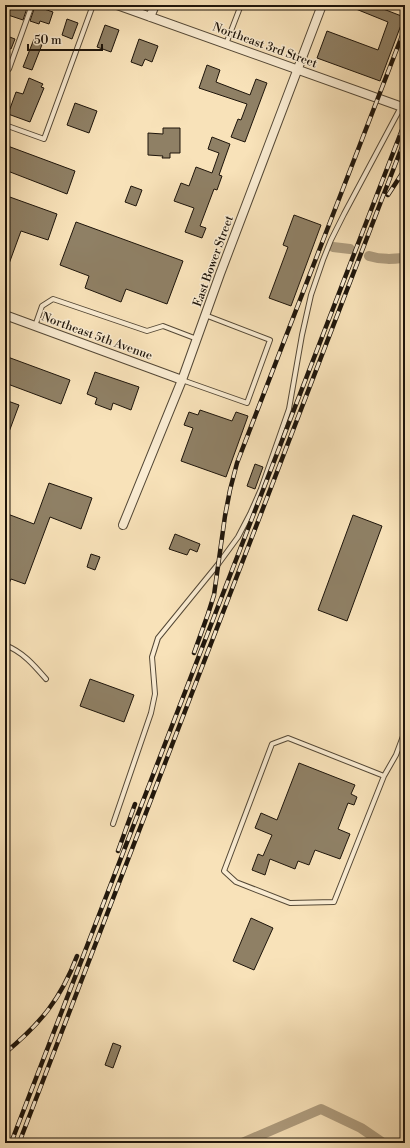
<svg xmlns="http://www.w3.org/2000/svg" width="410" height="1148" viewBox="0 0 410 1148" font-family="'Libre Bodoni',serif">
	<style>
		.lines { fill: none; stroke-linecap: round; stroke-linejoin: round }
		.stream { stroke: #746650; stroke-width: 3 }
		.canal { stroke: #ae9c7e; stroke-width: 10 }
		.building { fill: #8f8065; stroke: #1e150b }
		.lane-casing { stroke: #544836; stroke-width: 6 }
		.street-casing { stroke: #544836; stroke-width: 10 }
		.lane { stroke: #faecd2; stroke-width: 4 }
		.street { stroke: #faecd2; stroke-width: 8 }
		.rail-casing { stroke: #1e150b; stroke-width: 4.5 }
		.rail { stroke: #faecd2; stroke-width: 3; stroke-dasharray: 9; stroke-linecap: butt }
		.labels { text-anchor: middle; stroke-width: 3; stroke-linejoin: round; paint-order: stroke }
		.street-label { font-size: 12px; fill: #1e150b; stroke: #faecd2 }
	</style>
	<rect width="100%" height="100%" fill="#f8e2b9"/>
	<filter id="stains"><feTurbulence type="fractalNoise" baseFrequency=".005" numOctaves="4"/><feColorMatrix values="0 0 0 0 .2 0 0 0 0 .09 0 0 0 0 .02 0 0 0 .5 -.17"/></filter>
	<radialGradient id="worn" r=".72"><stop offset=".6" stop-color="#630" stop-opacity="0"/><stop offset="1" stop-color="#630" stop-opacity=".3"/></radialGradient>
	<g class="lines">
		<path class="stream" d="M405,272v1"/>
		<path class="canal" d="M333,247l17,2
			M369,256c13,4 24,3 36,2
			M242,1143l79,-34 40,19 22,15"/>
	</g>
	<path class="building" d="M12,5h16l-5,15 -15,-5z
		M346,5h27l31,12 -24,64 -63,-23 10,-27 51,19 10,-28z
		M35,6l18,6 -4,12 -9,-3 -1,3 -9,-3z
		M67,19l11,4 -6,16 -10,-4z
		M105,25l14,5 -8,22 -14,-5z
		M7,36l8,3 -4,10 -6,-2z
		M34,39l9,3 -11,28 -9,-3z
		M139,39l19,7 -6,16 -7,-3 -3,7 -11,-4z
		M207,65l13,5 -4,12 34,13 6,-16 11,4 -22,59 -14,-5 7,-18 3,1 6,-16 -48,-16z
		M29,78l14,6 -2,3 3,1 -14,34 -22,-8 8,-22 7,2z
		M75,103l22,8 -8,22 -22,-8z
		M163,128h17v25h-10v5h-8l1,-2 -15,-1v-22l15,1z
		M212,137l18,7 -11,31 3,1 -5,14 -3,-1 -14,37 6,2 -4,10 -17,-6 9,-24 -20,-7 7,-18 8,3 7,-19 16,6 7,-20 -11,-4z
		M5,145l70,26 -8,23 -62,-24z
		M131,186l11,4 -6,16 -11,-4z
		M7,196l50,18 -9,26 -27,-9 -15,41h-1v-71z
		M294,215l27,10 -30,81 -22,-8 19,-51 -5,-2z
		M76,222l107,39 -16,43 -41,-15 -5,13 -36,-14 4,-12 -29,-11z
		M5,356l65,24 -9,24 -56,-21z
		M95,372l44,15 -8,23 -18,-7 -2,7 -16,-6 2,-6 -10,-4z
		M5,400l14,5 -13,35h-1z
		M200,410l32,11 4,-9 12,4 -22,61 -45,-16 12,-33 -9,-3 5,-13 9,3z
		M255,464l8,3 -8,22 -8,-3z
		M49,483l43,15 -11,31 -31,-12 -25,67 -14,-5 -6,13v-79l29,11z
		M353,515l29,11 -35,95 -29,-11z
		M175,534l25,10 -3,8 -7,-3 -3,6 -18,-6z
		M91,554l9,3 -5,13 -8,-3z
		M90,679l44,16 -10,27 -44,-16z
		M299,763l56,22 -4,9 6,3 -3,8 -6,-2 -10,26 12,5 -10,25 -25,-9 -6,15 -11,-4 -3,8 -25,-10 -5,16 -13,-5 6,-16 5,2 9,-21 -17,-7 6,-15 16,7z
		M251,918l22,10 -19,42 -21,-9z
		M113,1043l8,3 -8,22 -8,-3z"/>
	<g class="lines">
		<defs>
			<path id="lane" d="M226,44l15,-39
				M9,69l23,-64
				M5,125l39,14 49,-134
				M35,326l7,-20 11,-7 94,32 16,-5 34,13
				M182,380l65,23 23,-63 -65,-25
				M5,645c18,7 29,20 41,34
				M384,776l-96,-38 -16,6 -48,127 12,11 54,21 44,-1 50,-126 12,-21 9,-24
				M113,824l38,-111 4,-19 -3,-37 6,-19 61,-75 19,-26 12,-23 11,-25 28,-80 13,-74 9,-40 12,-35 8,-20 13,-26 57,-107"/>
			<path id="street" d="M117,5l288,103
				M150,17l5,-12
				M5,315l177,65
				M123,525l59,-145 38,-106 102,-269"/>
		</defs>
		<use href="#lane" class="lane-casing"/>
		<use href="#street" class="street-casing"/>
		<use href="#lane" class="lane"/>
		<use href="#street" class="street"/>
		<defs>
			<path id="rail" d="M388,195l17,-26
				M194,653l14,-39 6,-19 11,-79 5,-26 7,-27 168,-435
				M118,851l17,-47
				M5,1053c35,-29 56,-54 72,-97
				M11,1143l394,-1021
				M19,1143l386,-1004"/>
		</defs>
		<use href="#rail" class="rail-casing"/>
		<use href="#rail" class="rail"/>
	</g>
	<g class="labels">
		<g class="street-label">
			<text transform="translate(265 45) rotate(20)" y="4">Northeast 3rd Street</text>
			<text transform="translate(213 261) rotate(-70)" y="4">East Bower Street</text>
			<text transform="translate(97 336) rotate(20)" y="4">Northeast 5th Avenue</text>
		</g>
	</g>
	<rect width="410" height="1148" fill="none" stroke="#f8e2b9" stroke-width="20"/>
	<rect x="6" y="6" width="398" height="1136" fill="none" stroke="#1e150b" stroke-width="2"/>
	<rect x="10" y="10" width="390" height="1128" fill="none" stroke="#1e150b"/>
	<path d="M28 44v6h74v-6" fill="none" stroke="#1e150b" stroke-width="2"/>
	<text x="34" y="44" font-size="12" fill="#1e150b" stroke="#faecd2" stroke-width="3" paint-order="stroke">50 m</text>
	<rect width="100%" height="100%" filter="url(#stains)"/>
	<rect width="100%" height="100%" fill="url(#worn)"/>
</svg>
